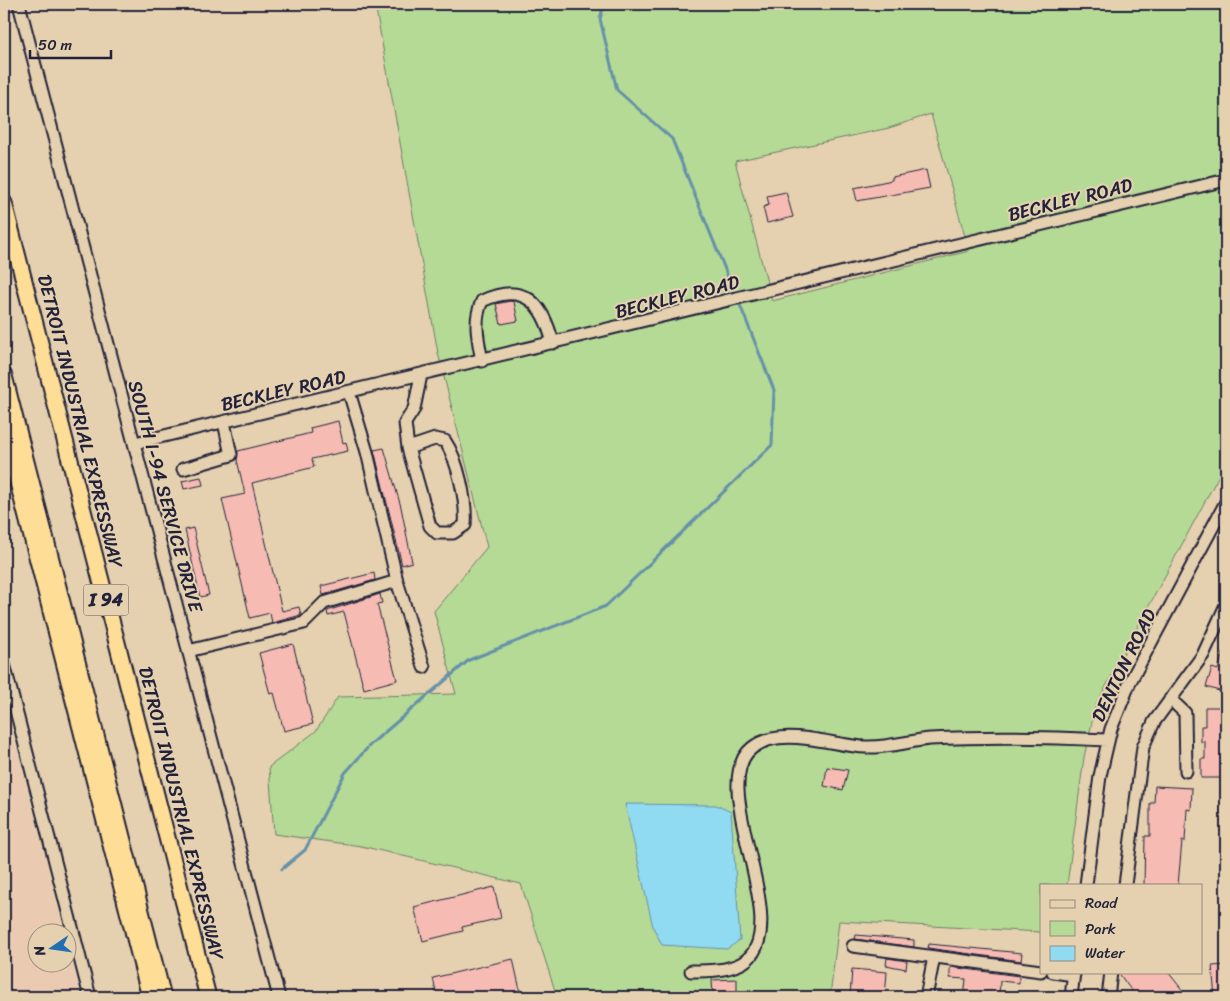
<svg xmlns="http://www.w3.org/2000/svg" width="1230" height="1001" viewBox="0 0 1230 1001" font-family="Sriracha,sans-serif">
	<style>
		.built { fill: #eacab0 }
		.green { fill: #b5da95; stroke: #6c7e68; fill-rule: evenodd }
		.water { fill: #91dbf2; stroke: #6591a9 }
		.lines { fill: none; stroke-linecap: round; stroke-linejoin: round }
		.stream { stroke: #6591a9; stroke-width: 3 }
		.building { fill: #f6bbb3; stroke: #22223b }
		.minor-casing { stroke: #22223b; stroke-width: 15 }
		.highway-casing { stroke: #22223b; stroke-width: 19 }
		.minor { stroke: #e5d1af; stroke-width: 11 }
		.highway { stroke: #fedd96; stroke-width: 15 }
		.labels { text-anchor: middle; stroke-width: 4; stroke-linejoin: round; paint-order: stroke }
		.shield { fill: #e5d1af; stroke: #5c565e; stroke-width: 1 }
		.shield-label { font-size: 18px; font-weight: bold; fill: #22223b }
		.street-label { font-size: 19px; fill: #22223b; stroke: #e5d1af }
	</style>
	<rect width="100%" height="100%" fill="#e5d1af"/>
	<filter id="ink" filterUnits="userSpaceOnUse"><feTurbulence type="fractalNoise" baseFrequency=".02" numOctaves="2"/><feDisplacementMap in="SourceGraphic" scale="10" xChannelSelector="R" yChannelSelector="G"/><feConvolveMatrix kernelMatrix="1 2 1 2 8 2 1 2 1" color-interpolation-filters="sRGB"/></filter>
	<g filter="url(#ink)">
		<path class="built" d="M4,702l60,231 -26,1v30h30v-17l12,50h-76z"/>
		<path class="green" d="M375,4h848l3,9v449l-130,243 -12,52 -17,128h-26v47l-202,-11 -9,76h-273l-36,-113 -160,-38 -87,-12 -5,-67 47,-36 22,-34 118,-3 -22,-83 53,-64 -49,-194zM931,114l38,137 -197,50 -37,-140 154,-33z"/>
		<path class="water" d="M625,804l91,1 15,7 9,128 -13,9 -65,-4 -9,-18z"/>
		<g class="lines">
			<path class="stream" d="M604,4l-4,15 17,71 55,49 63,155
				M282,869l23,-19 40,-77 26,-29 98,-84 137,-54 166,-161 2,-55 -36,-90"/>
		</g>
		<path class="building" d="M926,170l4,18 -73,13 -3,-13 38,-8v-3z
			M786,192l7,25 -26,6 -4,-16 6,-2 -2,-9z
			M510,301l4,1 4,19 -17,3 -5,-20z
			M338,421l5,22 3,-1 2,9 -36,8 2,8 -62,16 30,128 17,-4 2,8 -29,8 -2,-10 -20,5 -28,-119 23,-5 -8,-34 1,-9 73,-18 -1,-5z
			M384,448l17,59 11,55 -10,3 -28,-115z
			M201,477l2,8 -19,4 -2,-8z
			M193,528l16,67 -9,2 -15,-67z
			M374,573l1,7 -52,15 -2,-9z
			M380,594l2,9 -5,1 20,76 -33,9 -20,-77 -16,4 -1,-5z
			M293,644l20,80 -29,7 -10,-38 -4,1 -11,-41z
			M1224,648h2v45l-20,-6 6,-19 6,2z
			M1205,707h21v71h-25v-19h4v-17h-4v-16h4z
			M827,767l21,3 -5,20 -19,-4z
			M1155,786l37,2 -1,22 -4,-1 -2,32h-3l-4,44h-34l1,-49h5v-33h4z
			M494,887l7,31 -39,9 1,4 -40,10 -9,-34z
			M856,935l58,5v7l-59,-8z
			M929,944l93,9 -1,8 -93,-13z
			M887,958l20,3 -1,8 -20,-4z
			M513,959l7,31 -30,7h-53l-4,-19z
			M1226,965v32h-11l-3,-31z
			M950,967l69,9v7l-19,-2 -1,16h-35l2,-18 -16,-1z
			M852,969l35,3 -2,25h-35z
			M1118,972h50l20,25h-52z
			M737,979v18h-24l-1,-17z"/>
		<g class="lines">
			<defs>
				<path id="minor" d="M19,4l260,993
					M482,361c-4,-22 -9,-40 0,-60 43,-20 61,3 71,42
					M349,392l18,60 30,129 27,86
					M135,443l1091,-263
					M408,448l27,-9 10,2c13,19 22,61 20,84l-12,8h-16l-7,-7 -22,-78 -3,-25 9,-14 7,-34
					M183,469l48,-14 -7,-33
					M188,651l116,-28 20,-20 73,-22
					M4,664l86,333
					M1170,699l15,14 1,58
					M1086,885l14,-109 11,-47 19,-47 96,-180
					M1125,885l18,-138 11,-25 49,-67 23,-50
					M853,946l188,25
					M691,971c16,0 36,0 51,-8 57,-33 -38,-177 10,-215 29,-23 81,-2 114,-1 21,1 43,-6 64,-8 59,-3 119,-2 177,1
					M1053,972l21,3
					M926,997l8,-40
					M1071,997l3,-25
					M1108,997l3,-25"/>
				<path id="highway" d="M4,203l204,794
					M4,376l159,621
					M4,428l146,569"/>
			</defs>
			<use href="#minor" class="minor-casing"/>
			<use href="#highway" class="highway-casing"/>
			<use href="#minor" class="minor"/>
			<use href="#highway" class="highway"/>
		</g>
	</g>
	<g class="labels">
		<rect class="shield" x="83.5" y="584.5" width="45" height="31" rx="4"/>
		<g class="shield-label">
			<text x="106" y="606">I 94</text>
		</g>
		<g class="street-label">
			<text transform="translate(1070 199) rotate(-14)" y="7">BECKLEY ROAD</text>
			<text transform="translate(677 296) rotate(-14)" y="7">BECKLEY ROAD</text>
			<text transform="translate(283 390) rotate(-13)" y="7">BECKLEY ROAD</text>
			<text transform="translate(81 421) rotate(76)" y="7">DETROIT INDUSTRIAL EXPRESSWAY</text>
			<text transform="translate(166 496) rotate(75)" y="7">SOUTH I-94 SERVICE DRIVE</text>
			<text transform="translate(1123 665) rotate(-64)" y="7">DENTON ROAD</text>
			<text transform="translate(182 813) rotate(76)" y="7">DETROIT INDUSTRIAL EXPRESSWAY</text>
		</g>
	</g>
	<rect width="1230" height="1001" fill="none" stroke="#e5d1af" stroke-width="20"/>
	<rect x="10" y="10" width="1210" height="981" fill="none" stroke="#22223b" stroke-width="2" filter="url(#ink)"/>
	<rect x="1040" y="884" width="162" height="90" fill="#e5d1af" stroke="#978b81"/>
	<rect x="1050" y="900" width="25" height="8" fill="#e5d1af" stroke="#978b81"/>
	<text x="1085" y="908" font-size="15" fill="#22223b">Road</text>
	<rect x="1050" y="921" width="25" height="15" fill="#b5da95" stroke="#978b81"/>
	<text x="1085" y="934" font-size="15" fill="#22223b">Park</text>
	<rect x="1050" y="946" width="25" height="15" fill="#91dbf2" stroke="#978b81"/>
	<text x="1085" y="958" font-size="15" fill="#22223b">Water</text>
	<g transform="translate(52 948) rotate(257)"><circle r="24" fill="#e5d1af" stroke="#978b81"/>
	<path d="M0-4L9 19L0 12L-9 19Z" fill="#1f6fb2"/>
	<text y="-8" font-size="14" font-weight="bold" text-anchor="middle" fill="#22223b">N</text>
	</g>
	<path d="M30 50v8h81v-8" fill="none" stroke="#22223b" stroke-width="2.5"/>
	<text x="38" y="50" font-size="15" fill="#22223b" stroke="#e5d1af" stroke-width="4" paint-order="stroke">50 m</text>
</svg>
